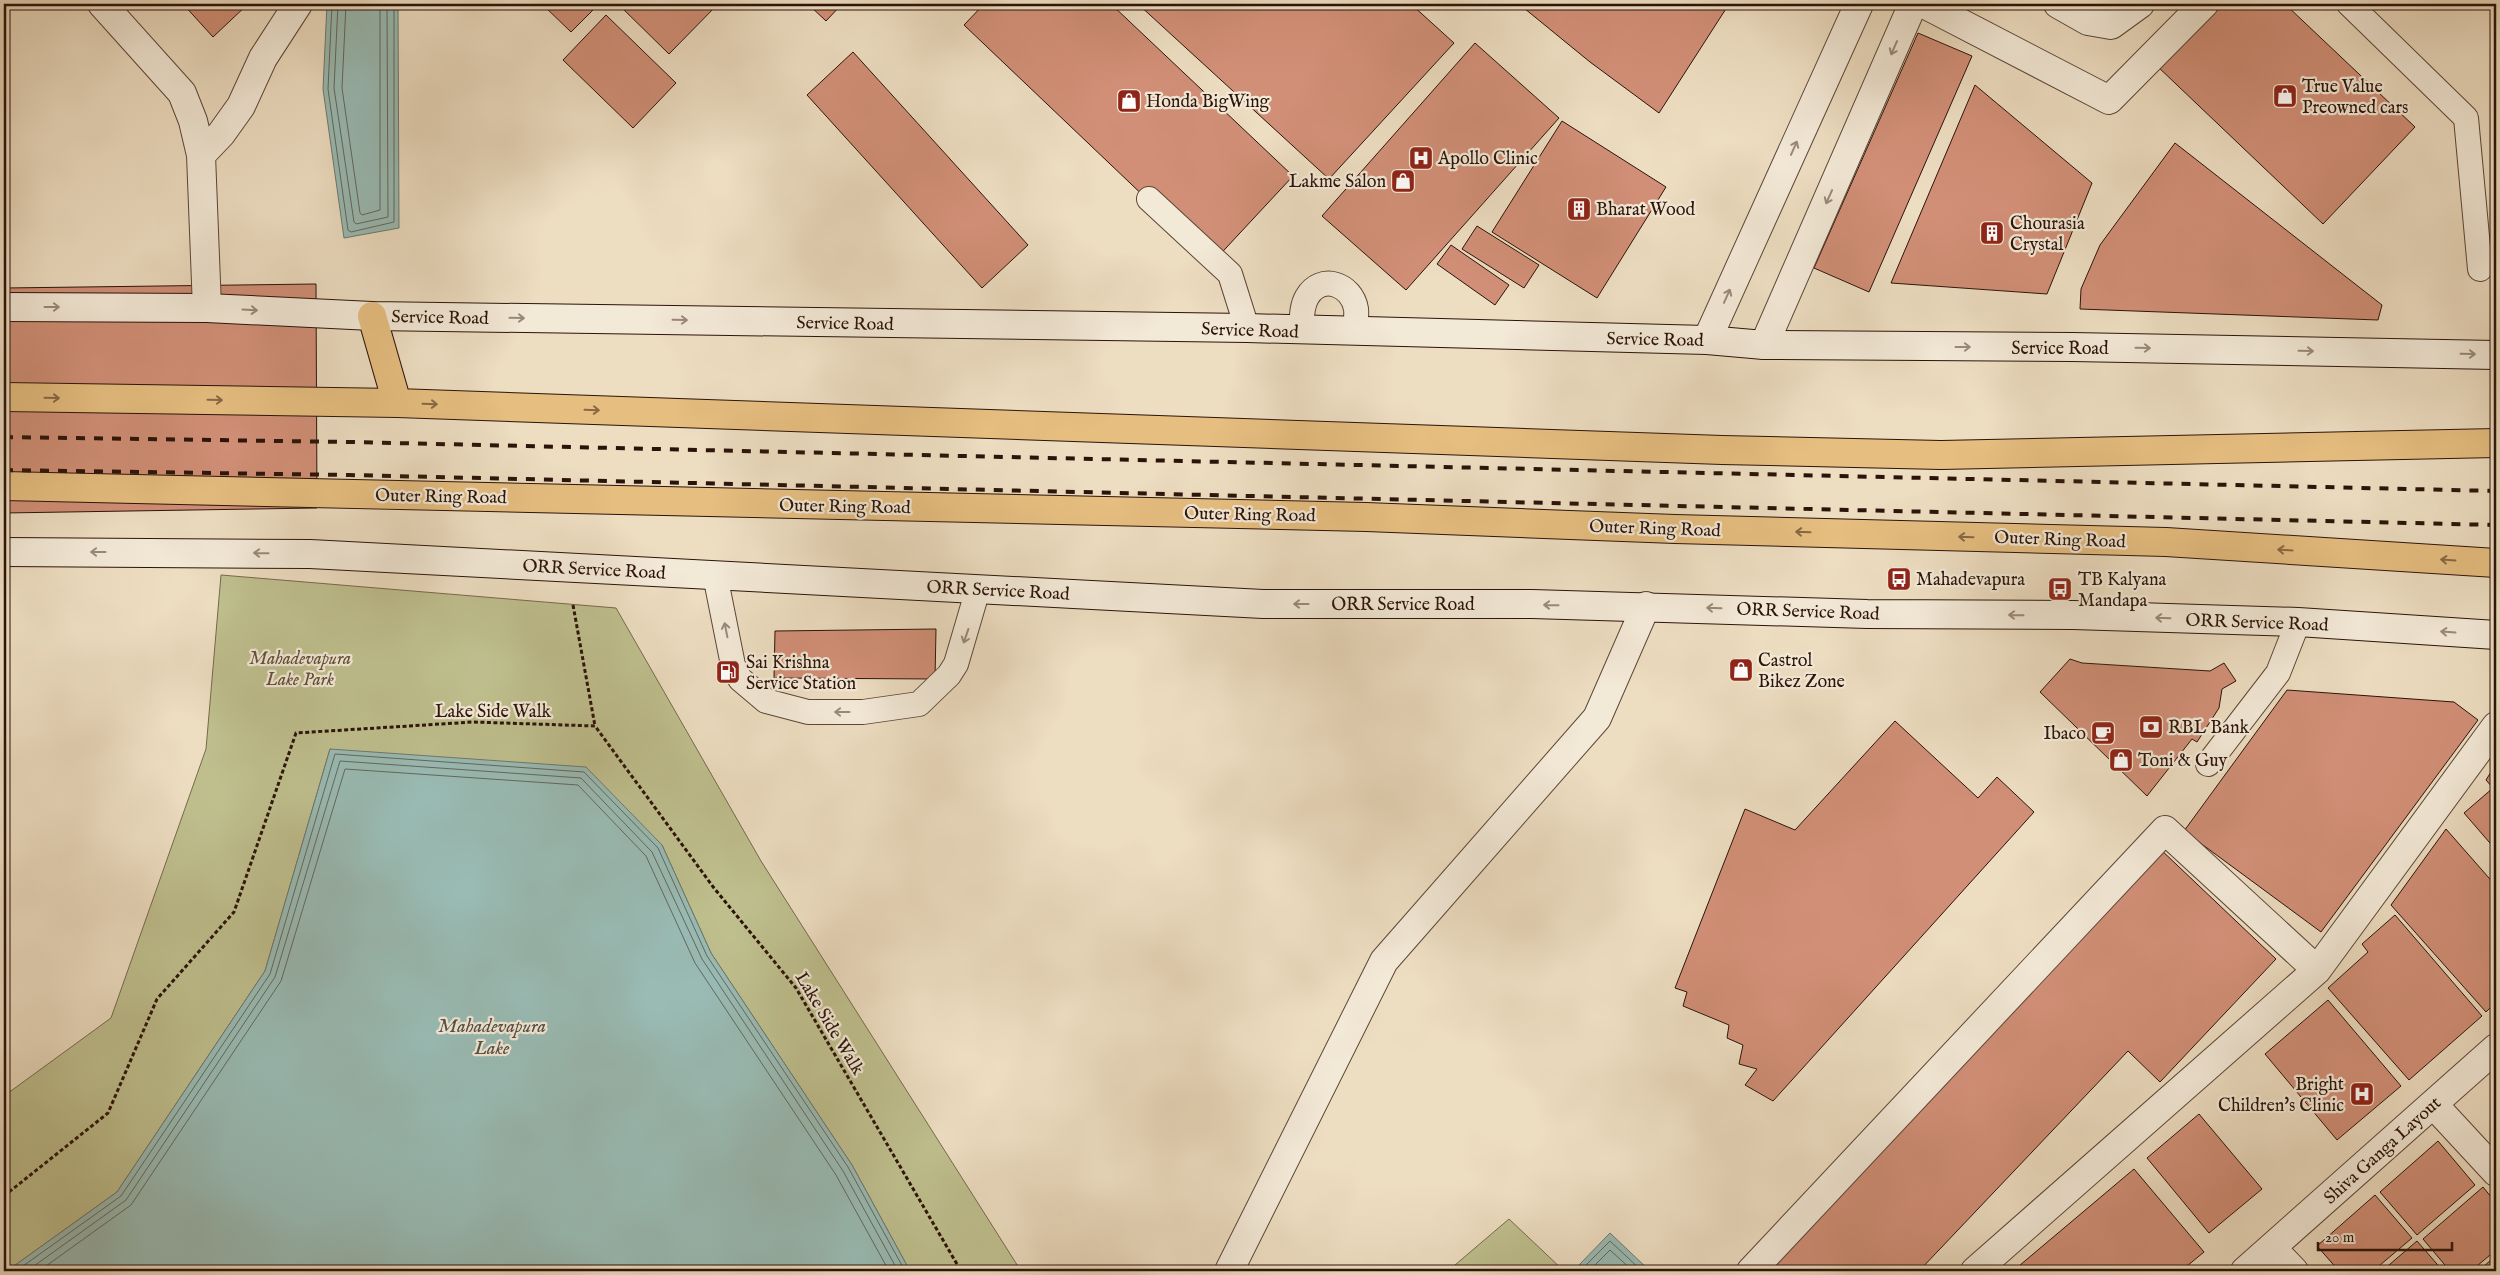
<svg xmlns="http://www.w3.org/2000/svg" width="2500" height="1275" viewBox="0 0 2500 1275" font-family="'IM FELL English',serif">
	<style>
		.green { fill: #bfbf8e; stroke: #75694c }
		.water { fill: #99bbb4; stroke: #6d7870 }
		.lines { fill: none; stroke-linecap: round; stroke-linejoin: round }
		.shore { stroke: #62675e; stroke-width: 1 }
		.building { fill: #d18f77; stroke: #2b1309 }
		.lane-casing { stroke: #5c4637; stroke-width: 26 }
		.street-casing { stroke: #5c4637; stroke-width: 30 }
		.secondary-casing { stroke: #2b1309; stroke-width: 30 }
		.highway-casing { stroke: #2b1309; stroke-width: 30 }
		.path { stroke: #2b1309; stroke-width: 3; stroke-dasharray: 4 2.5; stroke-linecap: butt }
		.lane { stroke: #f3e9d7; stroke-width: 24 }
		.street { stroke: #f3e9d7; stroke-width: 28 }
		.secondary { stroke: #f3e9d7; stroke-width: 28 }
		.highway { stroke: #e6be80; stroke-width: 28 }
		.rail { stroke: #2b1309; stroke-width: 4; stroke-dasharray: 9 9; stroke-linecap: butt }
		.oneway { stroke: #99897a }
		.oneway2 { stroke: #886844 }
		.labels { text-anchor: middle; stroke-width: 4.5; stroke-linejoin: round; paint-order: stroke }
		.poi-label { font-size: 18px; fill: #2b1309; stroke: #f3e9d7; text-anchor: start }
		.street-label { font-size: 18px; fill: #2b1309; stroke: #f3e9d7 }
		.park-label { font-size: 18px; font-style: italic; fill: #5f4f38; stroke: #f3e9d7 }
		.water-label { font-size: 19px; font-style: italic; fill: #524e45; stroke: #f3e9d7 }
	</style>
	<rect width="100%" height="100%" fill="#edddc1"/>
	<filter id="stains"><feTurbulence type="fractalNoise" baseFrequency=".004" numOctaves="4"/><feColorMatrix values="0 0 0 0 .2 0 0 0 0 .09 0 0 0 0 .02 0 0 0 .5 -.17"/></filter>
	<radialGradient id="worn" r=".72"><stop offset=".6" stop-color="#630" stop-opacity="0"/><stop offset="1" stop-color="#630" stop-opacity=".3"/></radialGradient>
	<path class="green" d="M221,575l395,33 145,253 260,410h-111l-58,-106 -141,-212 -49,-108 -332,-96 -65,222 -148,221 -110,79h-3v-175l107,-78 95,-269z
		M1509,1219l55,52h-116z"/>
	<path class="water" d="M327,4h71l1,224 -55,10 -21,-149z
		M330,749l256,18 76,78 49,108 141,212 58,106h-903l110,-79 148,-221z
		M1610,1233l40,38h-65l-6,-6z"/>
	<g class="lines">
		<path class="shore" d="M332,4l-4,85 20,141 3,2 43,-10v-218
			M338,4l-4,84 20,134 2,2 32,-7 -1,-213
			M346,4l-4,84 18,125 2,2 18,-5v-206
			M16,1271l105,-75 149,-222 65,-220 249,18 74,76 49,108 141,211 57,104
			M27,1271l99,-71 149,-223 65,-216 241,17 71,74 50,107 141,212 55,100
			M39,1271l92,-66 150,-224 64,-212 233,16 68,71 49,107 141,212 53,96
			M1588,1271l-1,-7 23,-23 32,30
			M1594,1271l1,-6 15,-15 23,21"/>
	</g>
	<path class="building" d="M183,4h65l-35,33z
		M542,4h57l-28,28z
		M618,4h100l-49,50z
		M808,4h34l-16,17z
		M984,4h127l182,172 -80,86 -249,-237z
		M1138,4h273l43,39 -125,136z
		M1519,4h210l-70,109 -69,-51z
		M2213,4h72l130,123 -92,97 -167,-159z
		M606,15l70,68 -43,45 -70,-68z
		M1918,33l54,23 -103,236 -55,-24z
		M1475,43l84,75 -153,172 -84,-74z
		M853,52l175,193 -46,43 -175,-193z
		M1975,85l117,98 -45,111 -156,-11z
		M1562,121l104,66 -69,111 -105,-66z
		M2175,143l207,162 -4,15 -298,-11 1,-20 19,-44z
		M1477,226l62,39 -15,23 -62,-39z
		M1451,245l58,40 -14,20 -58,-41z
		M316,284l1,224 -313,5v-225z
		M936,629l-1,50 -161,-1 1,-47z
		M2070,659l12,4 128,8 14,-8 12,18 -14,8 -3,19 -22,34 -5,-3 -45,57 -107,-104z
		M2287,690l167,12 24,18 -157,212 -137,-101z
		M1895,721l83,77 19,-21 37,35 -261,289 -28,-16 12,-16 -18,-5 4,-19 -16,-7 2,-13 -46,-19 4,-14 -12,-4 70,-179 50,21z
		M2496,764v86l-32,-37 29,-25 -7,-8z
		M2446,829l50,57v116l-10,10 -95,-107z
		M2158,847l118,112 -116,123 -32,-31 -209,220h-163z
		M2395,915l87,101 -73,64 -81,-92 40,-36 -6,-8z
		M2328,1000l73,86 -64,54 -72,-86z
		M2199,1114l63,75 -53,44 -62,-75z
		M2438,1141l37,44 -58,50 -37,-43z
		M2134,1169l70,83 -23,19h-168z
		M2483,1187l13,16v47l-25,21h-21l-27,-32z
		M2375,1195l37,43 -39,33h-34l-22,-25z
		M2417,1241l26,30h-61z
		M2496,1256v15h-18z"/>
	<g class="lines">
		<defs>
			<path id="lane" d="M2349,4l117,114 14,151
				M1149,199l81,75 17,54
				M1301,331c1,-11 0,-24 6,-34 14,-24 45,-13 49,12 1,7 -1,16 -1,23
				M715,575l18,90 7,14 26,22 42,11h55l56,-8 30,-29 7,-11 22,-75
				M2208,764l70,-91 20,-51"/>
			<path id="street" d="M102,4l80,89 11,28 8,34 6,153
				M1924,4l185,96 95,-96
				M2058,4l30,17 23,4 29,-21
				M201,155l20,-21 20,-28 22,-48 35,-54
				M1707,340l152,-336
				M1764,345l149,-341
				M2433,1104l63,68
				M2272,1248l22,23
				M1229,1271l155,-310 213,-243 49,-112
				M1751,1271l414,-441 152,140
				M1975,1271l342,-301 179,-244
				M2245,1271l251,-223"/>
			<path id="secondary" d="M4,307l203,1 165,8 875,12 460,12 57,5 308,2 424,8
				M4,552l306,2 953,50h269l335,10 206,1 225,7 198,13"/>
			<path id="highway" d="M372,316l25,87
				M4,397l393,6 1325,47 219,5 555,-12
				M4,486l1362,31 309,12 491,13 330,21"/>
		</defs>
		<use href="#lane" class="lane-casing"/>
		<use href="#street" class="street-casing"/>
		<use href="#secondary" class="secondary-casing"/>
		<use href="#highway" class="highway-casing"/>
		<path class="path" d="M573,605l22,121
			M4,1196l104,-83 49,-114 77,-87 62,-179 177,-11 122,4 119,162 82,100 165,283"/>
		<use href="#lane" class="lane"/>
		<use href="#street" class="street"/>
		<use href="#secondary" class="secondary"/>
		<use href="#highway" class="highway"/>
		<path class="rail" d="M4,437l346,5 2146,49
			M4,470l345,5 2147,50"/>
	</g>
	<defs><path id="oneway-shaft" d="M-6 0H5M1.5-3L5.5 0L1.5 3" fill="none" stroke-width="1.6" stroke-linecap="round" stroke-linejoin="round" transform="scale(1.25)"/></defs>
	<g class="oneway">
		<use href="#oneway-shaft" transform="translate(1894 48) rotate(114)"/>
		<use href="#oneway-shaft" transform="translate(1794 148) rotate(-66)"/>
		<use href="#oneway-shaft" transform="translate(1829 197) rotate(114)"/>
		<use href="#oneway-shaft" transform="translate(1727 296) rotate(-66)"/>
		<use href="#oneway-shaft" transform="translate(52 307)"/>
		<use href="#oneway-shaft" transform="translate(250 310) rotate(3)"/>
		<use href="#oneway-shaft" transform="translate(517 318) rotate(1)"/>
		<use href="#oneway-shaft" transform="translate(680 320) rotate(1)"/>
		<use href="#oneway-shaft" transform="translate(1963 347)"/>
		<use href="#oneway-shaft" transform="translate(2143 348) rotate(1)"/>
		<use href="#oneway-shaft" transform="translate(2306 351) rotate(1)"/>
		<use href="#oneway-shaft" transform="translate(2468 354) rotate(1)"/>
		<use href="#oneway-shaft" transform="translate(98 552) rotate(-180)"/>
		<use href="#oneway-shaft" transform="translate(261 553) rotate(-179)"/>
		<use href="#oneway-shaft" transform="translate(1301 604) rotate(-180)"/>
		<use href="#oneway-shaft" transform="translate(1551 605) rotate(-179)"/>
		<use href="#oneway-shaft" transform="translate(1714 608) rotate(-178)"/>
		<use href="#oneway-shaft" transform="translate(2016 615) rotate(-179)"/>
		<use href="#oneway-shaft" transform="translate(2163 618) rotate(-178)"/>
		<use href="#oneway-shaft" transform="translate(726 630) rotate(-101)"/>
		<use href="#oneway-shaft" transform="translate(2448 632) rotate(-176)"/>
		<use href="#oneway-shaft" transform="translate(966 636) rotate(109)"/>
		<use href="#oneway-shaft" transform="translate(842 712) rotate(-180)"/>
	</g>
	<g class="oneway2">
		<use href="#oneway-shaft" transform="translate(52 398) rotate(1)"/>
		<use href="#oneway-shaft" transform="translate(215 400) rotate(1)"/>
		<use href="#oneway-shaft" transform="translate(430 404) rotate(2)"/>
		<use href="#oneway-shaft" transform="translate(592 410) rotate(2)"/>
		<use href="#oneway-shaft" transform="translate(1803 532) rotate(-178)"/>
		<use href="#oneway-shaft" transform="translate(1966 537) rotate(-178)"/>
		<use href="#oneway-shaft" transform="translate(2285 550) rotate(-176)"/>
		<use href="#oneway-shaft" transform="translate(2448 560) rotate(-176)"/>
	</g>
	<defs>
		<symbol id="shop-square" viewBox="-11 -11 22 22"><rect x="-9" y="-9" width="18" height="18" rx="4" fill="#8f2418" stroke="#f3e9d7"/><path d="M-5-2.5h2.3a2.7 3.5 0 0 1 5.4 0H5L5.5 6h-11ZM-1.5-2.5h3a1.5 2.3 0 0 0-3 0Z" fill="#fff"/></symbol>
		<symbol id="hospital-square" viewBox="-11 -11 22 22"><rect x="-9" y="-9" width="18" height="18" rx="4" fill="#8f2418" stroke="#f3e9d7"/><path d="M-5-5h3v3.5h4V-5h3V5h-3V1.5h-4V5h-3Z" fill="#fff"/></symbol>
		<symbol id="building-square" viewBox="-11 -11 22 22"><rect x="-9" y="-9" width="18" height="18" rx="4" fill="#8f2418" stroke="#f3e9d7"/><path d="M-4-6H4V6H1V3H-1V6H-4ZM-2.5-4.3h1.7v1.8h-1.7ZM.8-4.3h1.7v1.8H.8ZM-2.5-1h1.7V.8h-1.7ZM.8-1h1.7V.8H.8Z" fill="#fff"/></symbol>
		<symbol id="bus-square" viewBox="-11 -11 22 22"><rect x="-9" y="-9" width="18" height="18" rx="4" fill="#8f2418" stroke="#f3e9d7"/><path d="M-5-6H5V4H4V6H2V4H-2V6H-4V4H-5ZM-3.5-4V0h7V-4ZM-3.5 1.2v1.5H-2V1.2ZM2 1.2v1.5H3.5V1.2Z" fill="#fff"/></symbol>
		<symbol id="fuel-square" viewBox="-11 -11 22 22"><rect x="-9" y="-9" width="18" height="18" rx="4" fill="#8f2418" stroke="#f3e9d7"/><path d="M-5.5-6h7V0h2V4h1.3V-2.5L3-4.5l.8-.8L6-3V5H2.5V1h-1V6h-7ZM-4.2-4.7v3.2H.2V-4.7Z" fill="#fff"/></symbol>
		<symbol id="bank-square" viewBox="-11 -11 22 22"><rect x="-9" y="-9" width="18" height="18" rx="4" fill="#8f2418" stroke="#f3e9d7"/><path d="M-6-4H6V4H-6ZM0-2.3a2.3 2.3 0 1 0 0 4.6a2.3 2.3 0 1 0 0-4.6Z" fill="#fff"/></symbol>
		<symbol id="cafe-square" viewBox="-11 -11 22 22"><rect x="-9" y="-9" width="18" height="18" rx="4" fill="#8f2418" stroke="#f3e9d7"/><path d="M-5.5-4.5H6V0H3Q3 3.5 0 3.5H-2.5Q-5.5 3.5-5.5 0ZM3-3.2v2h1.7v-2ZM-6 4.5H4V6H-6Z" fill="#fff"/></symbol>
	</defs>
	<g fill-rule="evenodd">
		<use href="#shop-square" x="2271" y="82" width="28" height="28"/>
		<use href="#shop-square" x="1115" y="87" width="28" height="28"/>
		<use href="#hospital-square" x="1407" y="144" width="28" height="28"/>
		<use href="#shop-square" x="1389" y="167" width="28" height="28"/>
		<use href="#building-square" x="1565" y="195" width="28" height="28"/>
		<use href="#building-square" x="1978" y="219" width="28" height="28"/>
		<use href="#bus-square" x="1885" y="565" width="28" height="28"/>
		<use href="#bus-square" x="2046" y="575" width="28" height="28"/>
		<use href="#shop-square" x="1727" y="656" width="28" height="28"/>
		<use href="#fuel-square" x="714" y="658" width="28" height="28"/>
		<use href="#bank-square" x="2137" y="713" width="28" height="28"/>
		<use href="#cafe-square" x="2089" y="719" width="28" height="28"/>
		<use href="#shop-square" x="2107" y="746" width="28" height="28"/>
		<use href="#hospital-square" x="2348" y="1080" width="28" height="28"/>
	</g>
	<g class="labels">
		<g class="poi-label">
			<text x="2302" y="92">True Value<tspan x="2302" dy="21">Preowned cars</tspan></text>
			<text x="1146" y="107">Honda BigWing</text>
			<text x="1438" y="164">Apollo Clinic</text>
			<text x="1386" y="187" text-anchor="end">Lakme Salon</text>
			<text x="1596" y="215">Bharat Wood</text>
			<text x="2010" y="229">Chourasia<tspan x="2010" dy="21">Crystal</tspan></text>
			<text x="1916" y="585">Mahadevapura</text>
			<text x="2078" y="585">TB Kalyana<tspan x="2078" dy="21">Mandapa</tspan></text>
			<text x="1758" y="666">Castrol<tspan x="1758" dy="21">Bikez Zone</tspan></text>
			<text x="746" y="668">Sai Krishna<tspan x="746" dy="21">Service Station</tspan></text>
			<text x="2168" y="733">RBL Bank</text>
			<text x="2086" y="739" text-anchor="end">Ibaco</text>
			<text x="2138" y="766">Toni &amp; Guy</text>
			<text x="2344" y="1090" text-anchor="end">Bright<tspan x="2344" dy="21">Children's Clinic</tspan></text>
		</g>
		<g class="street-label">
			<text transform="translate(440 317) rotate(1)" y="6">Service Road</text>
			<text transform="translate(845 323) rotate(1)" y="6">Service Road</text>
			<text transform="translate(1250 330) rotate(2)" y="6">Service Road</text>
			<text transform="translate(1655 339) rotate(1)" y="6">Service Road</text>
			<text x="2060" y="354">Service Road</text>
			<text transform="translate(441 496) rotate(1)" y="6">Outer Ring Road</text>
			<text transform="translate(845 506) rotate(1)" y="6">Outer Ring Road</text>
			<text transform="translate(1250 514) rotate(1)" y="6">Outer Ring Road</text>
			<text transform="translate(1655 528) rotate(2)" y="6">Outer Ring Road</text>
			<text transform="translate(2060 539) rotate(2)" y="6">Outer Ring Road</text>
			<text transform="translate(594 569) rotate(3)" y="6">ORR Service Road</text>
			<text transform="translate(998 590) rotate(3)" y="6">ORR Service Road</text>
			<text x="1403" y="610">ORR Service Road</text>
			<text transform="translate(1808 611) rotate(2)" y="6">ORR Service Road</text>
			<text transform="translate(2257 622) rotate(2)" y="6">ORR Service Road</text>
			<text x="493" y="717">Lake Side Walk</text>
			<text transform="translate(830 1023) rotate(59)" y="6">Lake Side Walk</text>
			<text transform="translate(2382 1150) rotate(-42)" y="6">Shiva Ganga Layout</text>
		</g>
		<g class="park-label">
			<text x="300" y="664">Mahadevapura<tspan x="300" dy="21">Lake Park</tspan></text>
		</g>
		<g class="water-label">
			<text x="492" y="1032">Mahadevapura<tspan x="492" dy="22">Lake</tspan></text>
		</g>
	</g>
	<rect width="2500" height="1275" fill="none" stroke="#edddc1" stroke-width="20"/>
	<rect x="5" y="5" width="2490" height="1265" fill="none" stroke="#2b1309" stroke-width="2.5"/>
	<rect x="10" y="10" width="2480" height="1255" fill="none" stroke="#2b1309"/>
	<path d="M2318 1242v8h134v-8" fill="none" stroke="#2b1309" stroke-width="2.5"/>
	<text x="2325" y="1242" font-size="15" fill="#2b1309" stroke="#f3e9d7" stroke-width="4" paint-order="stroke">20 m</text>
	<rect width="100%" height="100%" filter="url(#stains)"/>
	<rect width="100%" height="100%" fill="url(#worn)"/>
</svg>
